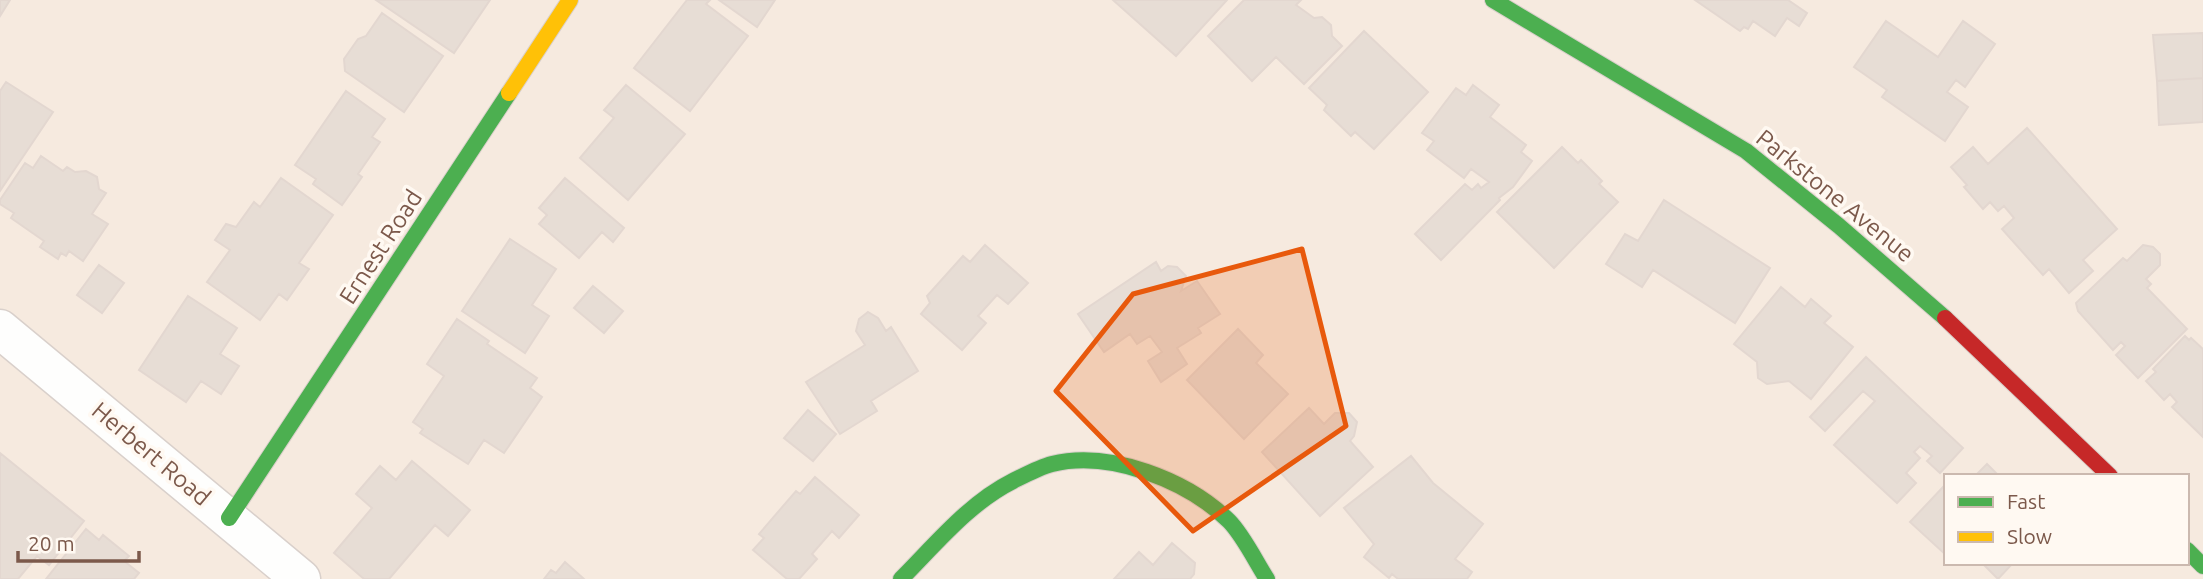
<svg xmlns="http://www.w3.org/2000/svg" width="2203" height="579" viewBox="0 0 2203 579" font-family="Ubuntu,sans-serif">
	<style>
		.residential { fill: #f6eadf; fill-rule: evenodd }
		.building { fill: #e7ddd5; stroke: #e3d7d0; stroke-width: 2 }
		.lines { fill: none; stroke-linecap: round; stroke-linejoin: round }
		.street-casing { stroke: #d9d0cb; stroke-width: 41 }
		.fast-casing { stroke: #dad0cb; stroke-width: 18 }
		.slow-casing { stroke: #dad0cb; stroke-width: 18 }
		.jam-casing { stroke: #dad0cb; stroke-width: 18 }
		.street { stroke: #fefefd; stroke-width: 38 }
		.fast { stroke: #4caf50; stroke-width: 16 }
		.slow { stroke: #ffc107; stroke-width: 16 }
		.jam { stroke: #c62828; stroke-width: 16 }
		.marked { fill: #e8590c; fill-opacity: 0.2; stroke: #e8590c; stroke-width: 5; stroke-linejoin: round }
		.labels { text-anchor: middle; stroke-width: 7; stroke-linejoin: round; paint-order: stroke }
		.street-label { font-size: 24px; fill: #7c594b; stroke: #fff9f2 }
	</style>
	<rect width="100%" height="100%" fill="#faf5ef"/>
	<path class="residential" d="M0,0h2203v579h-2203zM1946,476h241v87h-241z"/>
	<path class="building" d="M0,0h10l-10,16z
		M376,0h114l-36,53z
		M687,0h23l-4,4 42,32 -58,75 -56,-43z
		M719,0h56l-18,27z
		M1113,0h114l-51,56z
		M1244,0h57l-5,5 18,13 8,-1 9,8 1,11 10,10 -38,38 -28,-27 -24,24 -44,-45z
		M1695,0h93l19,13 -8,13 -12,-8 -12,18 -22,-15 -5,8 -4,-2 -4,4z
		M382,13l61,43 -39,56 -59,-41 -1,-12 14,-20 8,-3z
		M1886,21l52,36 25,-36 32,23 -30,43 -9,-7 -9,12 21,15 -23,34 -63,-44 5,-7 -33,-23z
		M1364,31l64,61 -54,57 -19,-17 -4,4 -27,-26 3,-5 -18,-17z
		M2203,33v45l-46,3 -4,-46z
		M2203,78v44l-44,3 -2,-44z
		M6,82l47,30 -53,79v-100z
		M626,85l59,49 -57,66 -48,-42 34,-40 -10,-8z
		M1473,85l26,20 -9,12 36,28 -5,7 11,9 -19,26 -14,11 1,2 -59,60 -26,-26 50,-50 7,6 6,-6 3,4 8,-6 -18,-13 -7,9 -37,-28 7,-9 -12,-8 34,-45 10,7z
		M346,91l39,28 -13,18 8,5 -22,32 4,3 -20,28 -29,-21 3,-5 -21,-14z
		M2027,128l90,101 -34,31 10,11 -24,22 -20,-24 -6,6 -41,-46 12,-11 -10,-12 -6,5 -8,-9 -7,7 -19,-22 3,-2 -16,-18 22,-20 15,17z
		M1562,147l16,16 3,-3 21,21 -3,3 19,18 -64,66 -57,-56z
		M41,156l22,15 4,-4 8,5 11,-1 11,6 2,12 7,4 -14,21 16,10 -25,37 -14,-10 -3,5 -5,-3 -3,6 -18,-12 4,-6 -33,-23 3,-5 -14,-9v-4l25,-37 8,5z
		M281,178l52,37 -34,48 10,6 -22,31 -8,-6 -19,26 -53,-38 23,-32 -15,-10 11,-16 10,3 18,-25 6,5z
		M565,178l59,50 -11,14 -11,-10 -23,26 -40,-34 8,-9 -8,-7z
		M1664,200l106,68 -35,55 -82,-53 -11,17 -36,-23 19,-30 13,7z
		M510,239l46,30 -24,36 17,11 -24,37 -63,-42z
		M985,245l43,38 -20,21 -11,-9 -19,21 8,7 -24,27 -41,-36 9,-11 -3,-7 36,-40 7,6z
		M2143,245l10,2 7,7v11l-14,14 5,5 -4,4 40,41 -49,49 -22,-23 9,-9 -4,-4 -8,8 -35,-39 -2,-8 47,-45 4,3z
		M1156,262l5,9 7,-5 9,1 9,9 -5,15 16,-10 23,33 -22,14 3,5 -24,15 10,16 -26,18 -13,-21 14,-9 -12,-16 -13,8 -7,-10 -26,18 -26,-38z
		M99,265l25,18 -22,30 -25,-18z
		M593,286l30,25 -19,22 -30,-25z
		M1781,287l24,20 6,-8 20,17 -7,7 29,24 -42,52 -22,-18 -22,3 -9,-6 -1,-16 -23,-18z
		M188,296l49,32 -17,26 19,12 -18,28 -20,-13 -15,21 -47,-32z
		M868,312l10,6 8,13 5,-4 27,44 -47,30 6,10 -37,23 -34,-52 59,-37 -9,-14 3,-12z
		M457,319l32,22 -2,3 50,34 -7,10 12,9 -38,56 -20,-13 -16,24 -48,-31 3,-4 -10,-7 31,-46 -17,-12z
		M1238,329l25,26 -7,8 32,31 -44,45 -57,-59z
		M2185,336l4,4 2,-2 12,11v88l-31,-30 5,-5 -7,-8 -6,6 -18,-19 10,-9 -3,-3z
		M1866,357l97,91 -23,25 -13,-12 5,-5 -12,-10 -6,6 6,6 -14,15 10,10 -19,20 -63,-58 41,-44 -12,-10 -38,40 -15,-14z
		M1309,408l15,16 11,-11h14l8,9 -3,14 -4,5 23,26 -53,49 -58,-64z
		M808,410l28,24 -23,27 -29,-23z
		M0,453l84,68 -35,44 -12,-9 -19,23h-18z
		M1411,456l22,27 50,41 -28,35 17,13 -5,7h-69l-6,-5 -3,4 -25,-21 10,-13 -30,-36z
		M412,461l58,49 -22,26 -13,-11 -46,54h-25l-30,-26 38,-45 -16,-14 24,-28 16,14z
		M1987,464l12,12h-24z
		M815,477l44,38 -20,23 -7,-7 -20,23 5,5 -18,20h-12l-34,-29 11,-12 -5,-4 37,-43 4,3z
		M1944,486l2,2v67l-36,-33z
		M86,529l13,11 4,-5 26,21 -5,5 15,12 -5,6h-88z
		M1172,543l23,20 -1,11 -4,5h-76l25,-27 14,13z
		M565,562l19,17h-40l7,-9 5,3z
		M1982,563h31l-15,16z"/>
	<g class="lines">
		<defs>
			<path id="street" d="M0,329l301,250"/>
			<path id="fast" d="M1493,0l253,151 93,75 106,92
				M229,518l280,-425
				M2187,550l16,16
				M901,579c34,-34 68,-76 112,-98 12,-6 27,-14 39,-17 58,-14 135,16 177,57 14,14 27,41 38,58"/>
			<path id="slow" d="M509,93l61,-93"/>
			<path id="jam" d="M1945,318l165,158"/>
		</defs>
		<use href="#street" class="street-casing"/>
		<use href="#fast" class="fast-casing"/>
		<use href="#slow" class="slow-casing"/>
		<use href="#jam" class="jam-casing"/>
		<use href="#street" class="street"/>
		<use href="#fast" class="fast"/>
		<use href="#slow" class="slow"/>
		<use href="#jam" class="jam"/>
	</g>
	<path class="marked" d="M1302,249l44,177 -153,105 -137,-140 77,-97z"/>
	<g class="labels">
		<g class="street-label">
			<text transform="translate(1835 196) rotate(39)" y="8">Parkstone Avenue</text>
			<text transform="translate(381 247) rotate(-57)" y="8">Ernest Road</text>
			<text transform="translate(151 454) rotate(40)" y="8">Herbert Road</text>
		</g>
	</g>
	<rect x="1944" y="474" width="245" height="91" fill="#fff9f2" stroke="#cbb9af" stroke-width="2"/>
	<rect x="1958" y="497" width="35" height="10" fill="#4caf50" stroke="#cbb9af" stroke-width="2"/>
	<text x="2007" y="509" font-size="21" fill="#7c594b">Fast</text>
	<rect x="1958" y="532" width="35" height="10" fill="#ffc107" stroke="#cbb9af" stroke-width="2"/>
	<text x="2007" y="544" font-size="21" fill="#7c594b">Slow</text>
	<path d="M18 551v10h121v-10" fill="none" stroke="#7c594b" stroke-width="3.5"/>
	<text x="28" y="551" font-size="21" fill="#7c594b" stroke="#fff9f2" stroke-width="5" paint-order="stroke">20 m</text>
</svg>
